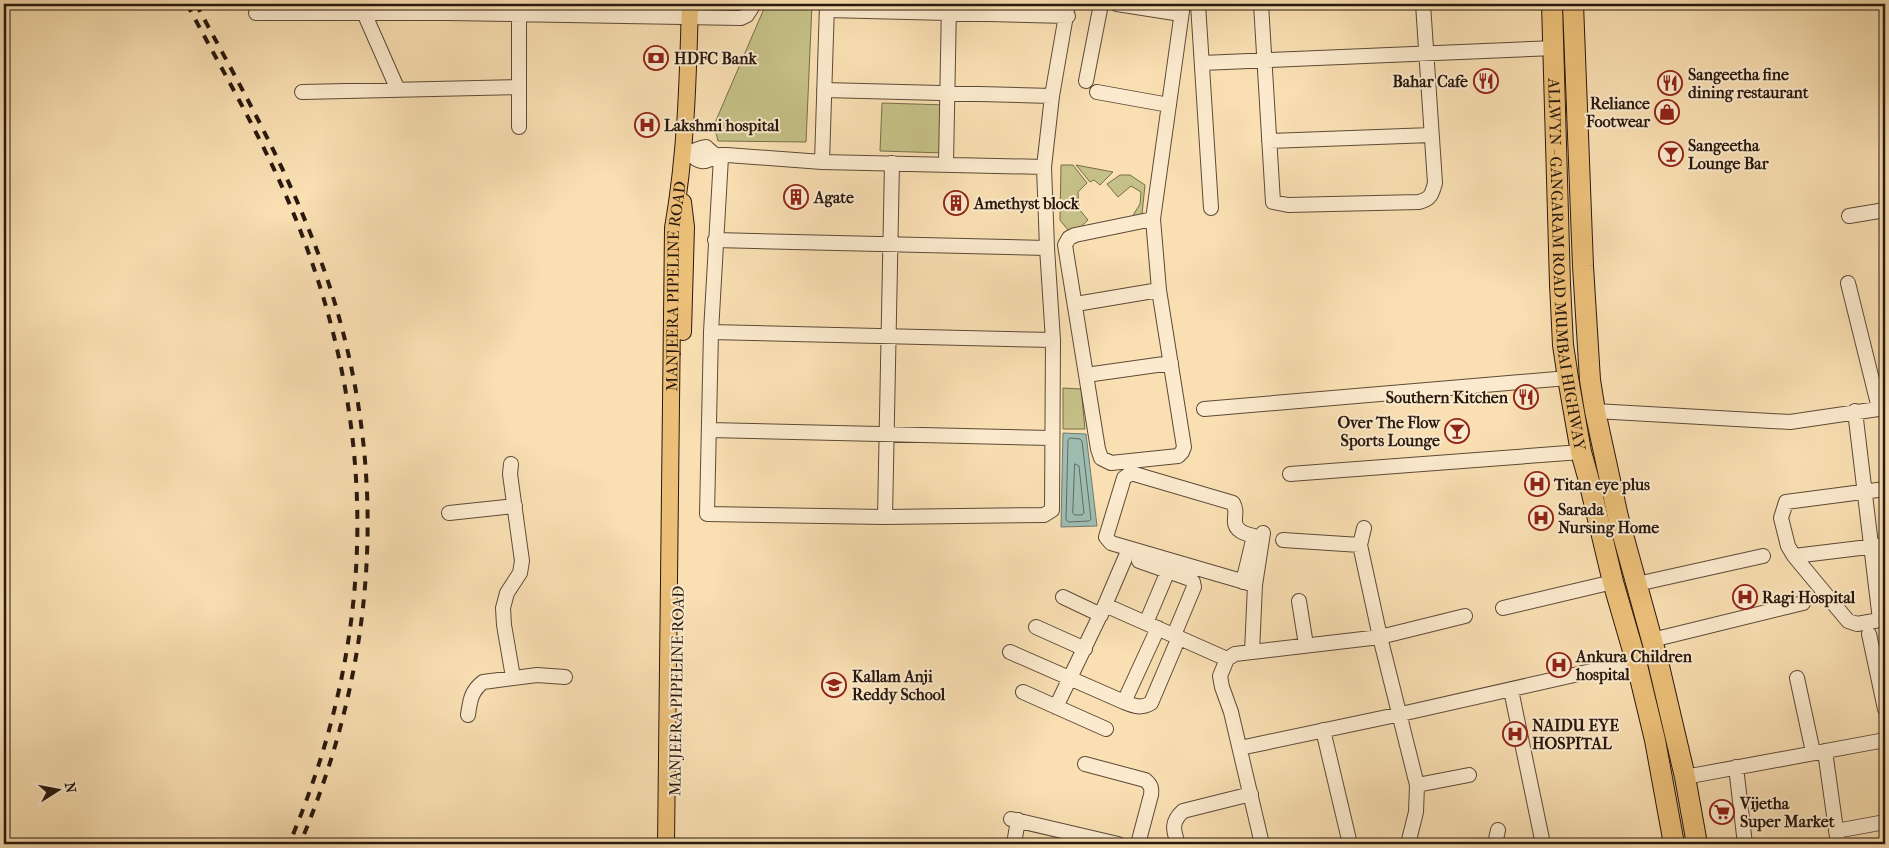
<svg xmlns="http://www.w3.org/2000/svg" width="1889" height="848" viewBox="0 0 1889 848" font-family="'IM FELL French Canon',serif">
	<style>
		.green { fill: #c5c087; stroke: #776c4a }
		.water { fill: #9ebcb1; stroke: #6f7a70 }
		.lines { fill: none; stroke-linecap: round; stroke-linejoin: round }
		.shore { stroke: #646a60; stroke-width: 1 }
		.minor-casing { stroke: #5d4a37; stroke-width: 16 }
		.major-casing { stroke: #29180e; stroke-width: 18 }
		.highway-casing { stroke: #29180e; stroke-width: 22 }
		.minor { stroke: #fbeacd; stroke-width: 14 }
		.major { stroke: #ecc079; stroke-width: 16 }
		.highway { stroke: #ecc079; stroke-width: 20 }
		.rail { stroke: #29180e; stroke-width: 4; stroke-dasharray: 9 9; stroke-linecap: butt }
		.labels { text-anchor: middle; stroke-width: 4; stroke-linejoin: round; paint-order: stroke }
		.poi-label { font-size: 16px; font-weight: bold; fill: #29180e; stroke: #fbeacd; text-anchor: start }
		.street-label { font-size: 16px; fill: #29180e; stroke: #fbeacd }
	</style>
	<rect width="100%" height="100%" fill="#f9dfb2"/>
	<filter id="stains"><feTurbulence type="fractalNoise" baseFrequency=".004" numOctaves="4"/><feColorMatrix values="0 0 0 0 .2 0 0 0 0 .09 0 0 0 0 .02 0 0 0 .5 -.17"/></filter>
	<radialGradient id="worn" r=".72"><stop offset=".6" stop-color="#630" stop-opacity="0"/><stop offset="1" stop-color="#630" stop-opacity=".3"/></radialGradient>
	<path class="green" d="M766,4h46l-6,138 -88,-1 -4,-16z
		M882,103l64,2 -1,48 -65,-2z
		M1061,165h12l14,18 -9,9 1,17 9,11 -16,15 -12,-15z
		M1076,165l37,7 -13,13 -6,-5 -4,2z
		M1120,175h10l15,10 -4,39 -9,-7 8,-13 1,-12 -10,-6 -13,11 -11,-13z
		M1063,388l18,1 4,40h-22z"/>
	<path class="water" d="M1063,433l23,1 11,92 -36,1z"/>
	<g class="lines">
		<path class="shore" d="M1070,438l10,1 2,2 9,78 -2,2 -20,1 -3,-2 2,-79z
			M1075,464l4,2 5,47 -2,2h-7l-2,-2z"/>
		<defs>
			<path id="minor" d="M1117,4l64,10
				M1198,4l13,204
				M1261,4l12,198 15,3 131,-3c12,-3 13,-8 16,-19l-12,-179
				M361,6l37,84
				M827,10l241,6
				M256,13h192l293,5 6,-3 7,-11
				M1202,63l352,-15
				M1086,81l15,-77
				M824,90l228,6
				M302,92l217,-5
				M1097,92l72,13
				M519,127v-123
				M1269,141l162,-6
				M684,153c8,0 13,-5 22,-6 11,10 8,8 21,8l95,7 222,5
				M689,153c9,9 16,12 26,2
				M721,157l-10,175 -4,182 178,3 159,-2 8,-5 1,-170 -6,-92 -3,-81 8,-71 16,-92
				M822,162l5,-158
				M946,164l3,-160
				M1849,216l36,-6
				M1153,219l-78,16 -6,3 -4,7 33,204 3,9 10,5 67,-7 4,-4 2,-5 -25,-157 -6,-71 30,-215
				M715,240l332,8
				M1848,283l31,125
				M1076,304l83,-14
				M711,332l342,8
				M1086,375l85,-12
				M1204,409l364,-31
				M1595,411l195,11 95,-14
				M1855,411l25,209
				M709,430l342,8
				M511,464l-1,10 12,87 -2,12 -13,20 -4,15 1,17 9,52
				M1290,474l291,-22
				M1885,489l-99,13 -5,16 7,28 6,10 54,65 9,3 28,-5
				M449,513l66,-7
				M885,517l7,-354
				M1364,528l-4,17 20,92 37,148 -1,27 -8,32
				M1283,540l77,5
				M1794,556l91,-11
				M1139,561l51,18 3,3 1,5 -20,48
				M1243,582l11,-46
				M1637,584l126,-28
				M1255,585l-144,-42 -5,-6 18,-59 7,-5 102,30c4,7 2,9 2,16 -2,15 17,16 27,19
				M1063,597l38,18
				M1299,601l7,44
				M1105,605l21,-49
				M1503,608l110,-26
				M1146,623l22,-52
				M1036,627l49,22
				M1869,634l16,75
				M1652,640l151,-37
				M1010,652l114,50 34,-74
				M1252,652l3,-67 8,-52
				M1797,678l16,74
				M1511,690l32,154
				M1023,692l83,37
				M1124,702c10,4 17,7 27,1l28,-66
				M1056,707l49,-102 122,54
				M468,715c2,-14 3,-24 15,-33l54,-7 28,2
				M1323,730l27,114
				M1240,748l161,-34 235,-53
				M1825,751l13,93
				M1085,764l60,16c6,5 7,8 6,15l-13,49
				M1736,767l9,77
				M1685,777l200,-37
				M1417,785l52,-10
				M1011,819l107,25
				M1836,831l49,-9
				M1014,844l4,-24
				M1178,844c-5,-14 -7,-22 5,-33l68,-17
				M1262,844l-31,-132 -9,-25 -2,-11 7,-17 8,-5 145,-17 85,-21
				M1495,844l3,-14"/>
			<g id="major">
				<path d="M683,332l3,-105 -3,-25"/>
				<path id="s1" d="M666,844l7,-616c13,-74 15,-149 17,-224"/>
			</g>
			<g id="highway">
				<path id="s2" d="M1552,4l8,280 3,61 5,33 13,74 7,25 25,105 23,79 19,79 19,104"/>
				<path d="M1573,4l10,262 7,114 5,31 23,106 40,145 27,115 12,67"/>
			</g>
		</defs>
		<use href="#minor" class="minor-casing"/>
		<use href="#major" class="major-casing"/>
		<use href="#highway" class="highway-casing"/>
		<use href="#minor" class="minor"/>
		<use href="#major" class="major"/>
		<use href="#highway" class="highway"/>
		<path class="rail" d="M187,4c35,66 74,132 103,201 90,214 90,426 -1,639
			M196,4c40,74 82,148 113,226 83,204 76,413 -9,614"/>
	</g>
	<defs>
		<symbol id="bank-ring" viewBox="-11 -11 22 22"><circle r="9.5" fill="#fbeacd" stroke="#8f2418" stroke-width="1.5"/><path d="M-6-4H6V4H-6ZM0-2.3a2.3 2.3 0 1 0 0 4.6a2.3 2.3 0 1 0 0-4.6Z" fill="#8f2418"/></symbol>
		<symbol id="restaurant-ring" viewBox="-11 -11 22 22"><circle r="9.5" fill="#fbeacd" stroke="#8f2418" stroke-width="1.5"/><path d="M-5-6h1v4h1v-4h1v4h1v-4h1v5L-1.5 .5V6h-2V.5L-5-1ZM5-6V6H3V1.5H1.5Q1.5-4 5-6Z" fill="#8f2418"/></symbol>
		<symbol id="shop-ring" viewBox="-11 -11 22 22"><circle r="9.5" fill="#fbeacd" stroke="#8f2418" stroke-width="1.5"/><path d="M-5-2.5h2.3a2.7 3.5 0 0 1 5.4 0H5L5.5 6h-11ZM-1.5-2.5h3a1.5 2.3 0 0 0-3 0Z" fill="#8f2418"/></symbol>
		<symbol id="hospital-ring" viewBox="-11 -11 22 22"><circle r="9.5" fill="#fbeacd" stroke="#8f2418" stroke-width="1.5"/><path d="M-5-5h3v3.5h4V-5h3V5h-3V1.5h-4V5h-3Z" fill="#8f2418"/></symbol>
		<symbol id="bar-ring" viewBox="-11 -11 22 22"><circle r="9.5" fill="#fbeacd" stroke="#8f2418" stroke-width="1.5"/><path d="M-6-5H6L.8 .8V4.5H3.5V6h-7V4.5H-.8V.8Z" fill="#8f2418"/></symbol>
		<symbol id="building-ring" viewBox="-11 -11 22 22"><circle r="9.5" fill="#fbeacd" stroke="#8f2418" stroke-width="1.5"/><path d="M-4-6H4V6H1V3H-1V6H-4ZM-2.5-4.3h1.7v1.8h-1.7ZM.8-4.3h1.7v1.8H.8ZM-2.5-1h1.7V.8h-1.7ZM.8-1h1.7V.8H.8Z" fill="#8f2418"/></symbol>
		<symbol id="school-ring" viewBox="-11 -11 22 22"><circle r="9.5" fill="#fbeacd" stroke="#8f2418" stroke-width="1.5"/><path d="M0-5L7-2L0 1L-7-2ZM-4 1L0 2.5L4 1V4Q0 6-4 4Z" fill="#8f2418"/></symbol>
		<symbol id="supermarket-ring" viewBox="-11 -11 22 22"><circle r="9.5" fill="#fbeacd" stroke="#8f2418" stroke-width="1.5"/><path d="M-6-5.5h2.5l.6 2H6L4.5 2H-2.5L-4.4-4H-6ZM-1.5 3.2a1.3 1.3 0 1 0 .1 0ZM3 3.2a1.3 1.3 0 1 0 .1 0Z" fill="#8f2418"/></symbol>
	</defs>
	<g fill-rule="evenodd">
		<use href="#bank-ring" x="642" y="44" width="28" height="28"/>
		<use href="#restaurant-ring" x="1472" y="67" width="28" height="28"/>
		<use href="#restaurant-ring" x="1656" y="69" width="28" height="28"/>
		<use href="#shop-ring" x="1653" y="98" width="28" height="28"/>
		<use href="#hospital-ring" x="633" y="111" width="28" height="28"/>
		<use href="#bar-ring" x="1657" y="140" width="28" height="28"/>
		<use href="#building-ring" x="782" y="183" width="28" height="28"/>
		<use href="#building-ring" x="942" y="189" width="28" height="28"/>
		<use href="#restaurant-ring" x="1512" y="383" width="28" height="28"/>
		<use href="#bar-ring" x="1443" y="417" width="28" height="28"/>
		<use href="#hospital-ring" x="1523" y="470" width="28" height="28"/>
		<use href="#hospital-ring" x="1527" y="504" width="28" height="28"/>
		<use href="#hospital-ring" x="1731" y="583" width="28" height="28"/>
		<use href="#hospital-ring" x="1545" y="651" width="28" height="28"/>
		<use href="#school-ring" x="820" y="671" width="28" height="28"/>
		<use href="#hospital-ring" x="1501" y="720" width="28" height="28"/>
		<use href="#supermarket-ring" x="1708" y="798" width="28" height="28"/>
	</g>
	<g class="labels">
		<g class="poi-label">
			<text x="674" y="64">HDFC Bank</text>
			<text x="1688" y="80">Sangeetha fine<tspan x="1688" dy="18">dining restaurant</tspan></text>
			<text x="1468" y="87" text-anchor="end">Bahar Cafe</text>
			<text x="1650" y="109" text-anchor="end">Reliance<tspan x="1650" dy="18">Footwear</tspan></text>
			<text x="664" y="131">Lakshmi hospital</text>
			<text x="1688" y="151">Sangeetha<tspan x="1688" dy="18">Lounge Bar</tspan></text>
			<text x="814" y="203">Agate</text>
			<text x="974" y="209">Amethyst block</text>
			<text x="1508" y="403" text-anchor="end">Southern Kitchen</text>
			<text x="1440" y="428" text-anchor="end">Over The Flow<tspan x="1440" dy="18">Sports Lounge</tspan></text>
			<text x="1554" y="490">Titan eye plus</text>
			<text x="1558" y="515">Sarada<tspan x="1558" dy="18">Nursing Home</tspan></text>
			<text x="1762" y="603">Ragi Hospital</text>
			<text x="1576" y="662">Ankura Children<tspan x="1576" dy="18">hospital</tspan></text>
			<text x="852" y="682">Kallam Anji<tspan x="852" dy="18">Reddy School</tspan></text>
			<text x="1532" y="731">NAIDU EYE<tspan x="1532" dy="18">HOSPITAL</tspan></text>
			<text x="1740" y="809">Vijetha<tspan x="1740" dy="18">Super Market</tspan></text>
		</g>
		<g class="street-label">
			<text dy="6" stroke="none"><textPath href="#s2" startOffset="261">ALLWYN - GANGARAM ROAD MUMBAI HIGHWAY</textPath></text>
			<text dy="6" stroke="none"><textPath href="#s1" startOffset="558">MANJEERA PIPELINE ROAD</textPath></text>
			<text transform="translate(676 691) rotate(-89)" y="6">MANJEERA PIPELINE ROAD</text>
		</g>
	</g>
	<rect width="1889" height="848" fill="none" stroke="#f9dfb2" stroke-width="20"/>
	<rect x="5" y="5" width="1879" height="838" fill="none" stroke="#29180e" stroke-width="2.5"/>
	<rect x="10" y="10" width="1869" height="828" fill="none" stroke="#29180e"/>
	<g transform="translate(58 790) rotate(79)" stroke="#fbeacd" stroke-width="4" paint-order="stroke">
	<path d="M0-4L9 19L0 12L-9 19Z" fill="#29180e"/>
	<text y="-8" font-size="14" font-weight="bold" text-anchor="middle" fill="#29180e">N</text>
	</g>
	<rect width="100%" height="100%" filter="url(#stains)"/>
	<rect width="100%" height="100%" fill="url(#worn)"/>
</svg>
